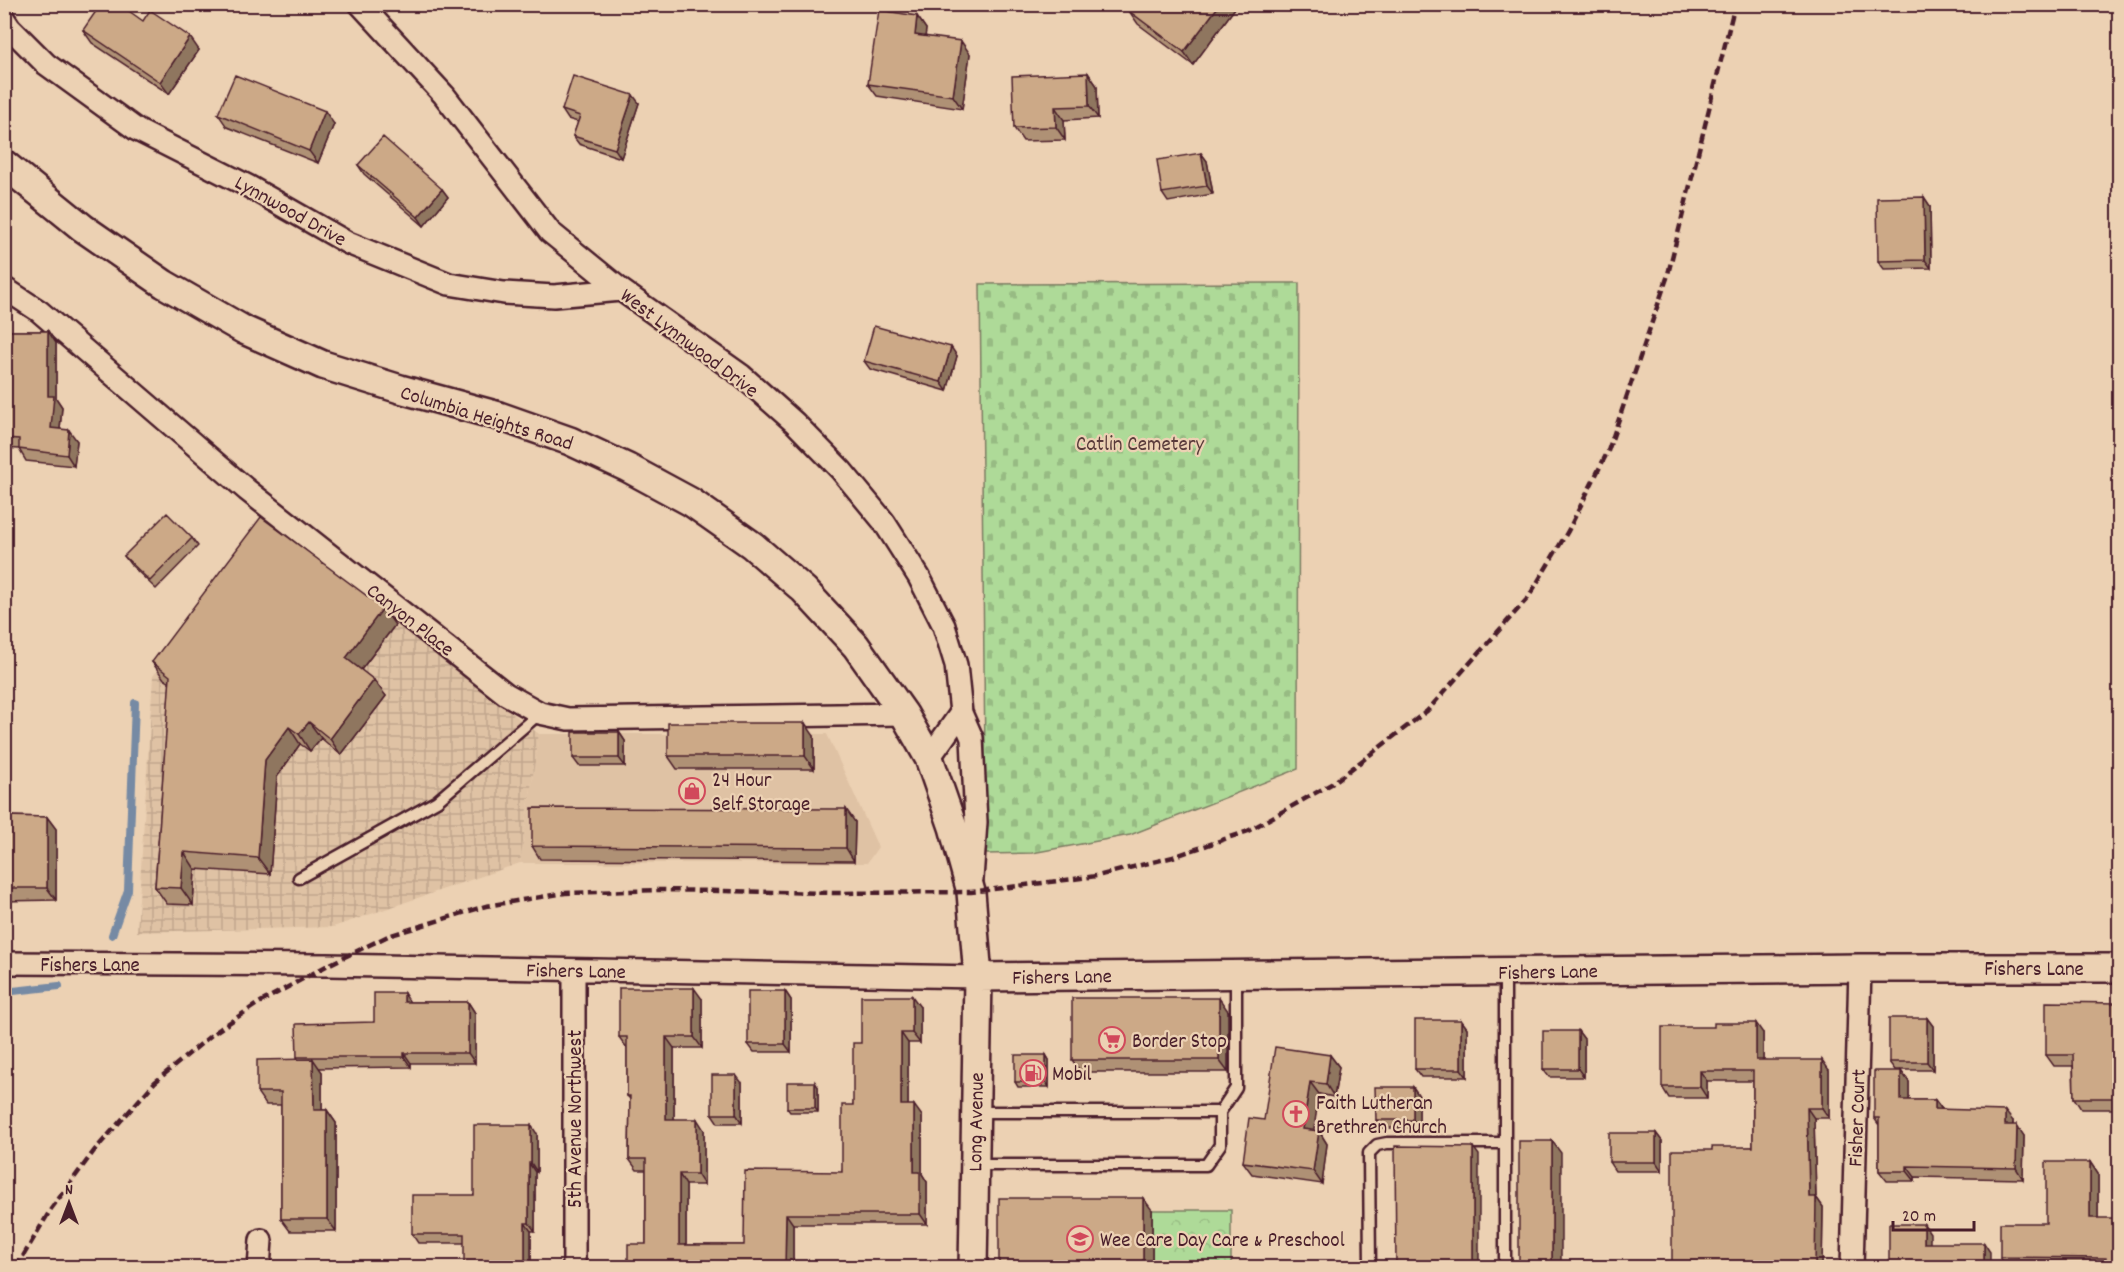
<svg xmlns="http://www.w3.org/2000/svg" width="2124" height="1272" viewBox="0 0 2124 1272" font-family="Dekko,sans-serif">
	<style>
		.built { fill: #dfc2a4 }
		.industrial { fill: url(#industrial-grid) }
		.forest { fill: url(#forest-crowns); stroke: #7c7c62; stroke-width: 1.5 }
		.cemetery { fill: url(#cemetery-stones); stroke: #7c7c62; stroke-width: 1.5 }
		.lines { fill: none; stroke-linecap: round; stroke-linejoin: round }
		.stream { stroke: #768aa4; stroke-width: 8 }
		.service-casing { stroke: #4a1f2b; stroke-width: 15 }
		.minor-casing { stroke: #4a1f2b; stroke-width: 26 }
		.tertiary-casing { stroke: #4a1f2b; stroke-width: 32 }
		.service { stroke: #ecd1b3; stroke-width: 10 }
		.minor { stroke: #ecd1b3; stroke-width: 21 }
		.tertiary { stroke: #ecd1b3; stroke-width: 27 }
		.rail { stroke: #4a1f2b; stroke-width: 4.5; stroke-dasharray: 9 4.5; stroke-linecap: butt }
		.wall { fill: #af9174; stroke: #4a1f2b; stroke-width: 1.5 }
		.shaded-wall { fill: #8f765e; stroke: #4a1f2b; stroke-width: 1.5 }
		.building { fill: #cca987; stroke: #4a1f2b; stroke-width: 1.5 }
		.labels { text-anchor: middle; stroke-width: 4.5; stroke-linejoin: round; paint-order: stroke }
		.street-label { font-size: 21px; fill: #4a1f2b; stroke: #ecd1b3 }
		.park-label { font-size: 21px; fill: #593b3b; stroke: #ecd1b3 }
		.poi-label { font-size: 21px; fill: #4a1f2b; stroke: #ecd1b3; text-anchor: start }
	</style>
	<defs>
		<pattern id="industrial-grid" width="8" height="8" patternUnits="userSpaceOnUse" patternTransform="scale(1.5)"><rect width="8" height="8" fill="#dfc2a4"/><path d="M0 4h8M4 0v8" fill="none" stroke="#c1a68d"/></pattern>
		<pattern id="forest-crowns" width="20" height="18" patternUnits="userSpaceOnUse" patternTransform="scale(1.5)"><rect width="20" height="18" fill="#aeda98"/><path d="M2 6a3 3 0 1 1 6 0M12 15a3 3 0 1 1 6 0" fill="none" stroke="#97bb83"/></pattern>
		<pattern id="cemetery-stones" width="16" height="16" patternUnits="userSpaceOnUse" patternTransform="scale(1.5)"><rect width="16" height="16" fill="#aeda98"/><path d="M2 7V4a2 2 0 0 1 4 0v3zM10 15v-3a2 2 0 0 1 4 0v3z" fill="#97bb83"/></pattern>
	</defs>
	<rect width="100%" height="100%" fill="#ecd1b3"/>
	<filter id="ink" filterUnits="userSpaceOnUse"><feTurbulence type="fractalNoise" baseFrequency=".0167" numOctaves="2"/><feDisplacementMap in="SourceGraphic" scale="12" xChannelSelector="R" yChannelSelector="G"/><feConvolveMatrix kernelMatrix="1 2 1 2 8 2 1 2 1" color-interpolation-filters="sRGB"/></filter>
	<g filter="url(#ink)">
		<path class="built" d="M539,734h288l51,113 -11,16h-347z"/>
		<path class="industrial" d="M269,527l270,207 -19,129 -187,64 -196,5 16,-256z"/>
		<path class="forest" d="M1152,1210h79v57h-79z"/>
		<path class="cemetery" d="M1299,283l-1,486 -168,66 -98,18 -46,1 -6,-570z"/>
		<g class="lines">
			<path class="stream" d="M112,935l16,-45 7,-187
				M4,992l55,-6"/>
			<defs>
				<path id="service" d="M299,878l138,-77 103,-88
					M1505,972v296
					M976,1112h244
					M975,1165h231l14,-20v-33l16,-24v-114
					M1370,1268l-1,-115 8,-8 10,-2h118"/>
				<path id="minor" d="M360,4l84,91 106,137 71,58 120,85 54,48 46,47 43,52 35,55 25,49 12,39 5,48 -32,45
					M4,19l6,9 36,36 91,66 111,56 100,57 101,41 55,9 50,3 67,-6
					M4,288l35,23 208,179 259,204 34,19 28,6 336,-5
					M961,713l11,25 4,84 -4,57
					M4,963l324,2 650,12
					M574,970v298
					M259,1268l2,-28
					M1852,1268l8,-300"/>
				<path id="tertiary" d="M4,164l79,64 81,56 80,46 79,35 77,24 99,27 71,25 58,27 63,34 61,43 52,45 52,56 48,68 25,44 24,69 18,65 7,85 -5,291
					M978,977l882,-9h260"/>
			</defs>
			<use href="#service" class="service-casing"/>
			<use href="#minor" class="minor-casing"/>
			<use href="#tertiary" class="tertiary-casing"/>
			<use href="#service" class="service"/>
			<use href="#minor" class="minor"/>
			<use href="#tertiary" class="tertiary"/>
			<path class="rail" d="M16,1268l35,-59 43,-58 61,-69 59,-49 43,-29 71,-39 60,-29 98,-30 79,-13 95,-3 175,3 136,-1 126,-16 76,-19 75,-26 85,-48 94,-72 101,-113 40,-67 40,-80 59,-173 68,-274"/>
		</g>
		<path class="wall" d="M1134,4h104l-45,61 -55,-41 -9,-13z
			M917,16l9,13 -1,7 45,18 -8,55 -85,-13 -9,-12z
			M143,21l56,29 -30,44 -77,-51 -9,-13z
			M1088,73l9,13 1,32 -34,2 1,20 -42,1 -9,-13z
			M639,103l-18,55 -42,-14 -6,-8 5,-14 -10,-3 -6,-9z
			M218,114l116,10 -16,39 -91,-36z
			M1201,153l6,8 6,33 -45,8 -6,-9z
			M358,165l84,24 6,8 -24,29 -60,-52z
			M1924,197l6,9 1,62 -47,1 -6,-8z
			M4,331h44l8,12v55l6,9 -2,22 17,12 -3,25 -48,-5 -7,-12 -15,-1z
			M957,356l-10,35 -77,-22 -6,-8z
			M192,538l6,8 -42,43 -26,-25 -6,-8z
			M395,625l-34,45 25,26 -45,59 -20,-17 -11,13 -10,-7 -23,33 -7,97 -75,-5 -2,36 -26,-1 -12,-17 15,-204 -6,-4 -12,-17z
			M619,732l6,9v25h-46l-6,-8z
			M814,736v33h-137l-9,-13z
			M4,816l43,1 9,12v71l-52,1z
			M855,822l-1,39 -314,-2 -8,-13z
			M785,991l6,9v52h-37l-6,-8z
			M702,999v49h-28v71l30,11v55h-18v60h58l98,-73 11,-67 8,-62 59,-36v36h-12v62l14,11v58l5,8v42h-134v44h-165l18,-24v-74h-9l-8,-11 1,-60 -3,-3v-48l-8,-11z
			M410,1002h58l7,11v50h-64v4l-92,1 3,4v38h5l9,13v108h-46l-9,-12v-114h-15l-9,-13 41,-33 -1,-2 77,-35z
			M2120,1003v106h-39l-7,-11 -1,-32h-19l-8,-11z
			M1228,1011v61h-147l-9,-12z
			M1927,1018l6,8v44h-38l-6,-8z
			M1461,1020l6,8v49h-46l-6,-8z
			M1578,1031l6,8v38h-35l-6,-8z
			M1763,1033v27l66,10v48h-15l2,79 7,10 -1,61h-150l40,-118 41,-3v-66h-46v17h-38l-7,-11z
			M1046,1055l3,5v27h-31l-3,-5z
			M1330,1055l9,12 -5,30 -15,-3 -6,37h6l8,13 -5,40 -70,-10 -9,-12 21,-42z
			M1901,1071l8,11v18h26l7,9 71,12v4l11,11 -1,43 -108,-2v4h-28l-8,-10v-46l-5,-7z
			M742,1083v40h-24l-6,-9z
			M818,1087v25h-28l-3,-4z
			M1413,1087l6,9v32h-37l-6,-8z
			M1656,1133l6,8v30h-47l-6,-9z
			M537,1134v38h-2v59h-4v37l-67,-25h-46l-6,-9 62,-39z
			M2090,1162l8,12v44l22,50h-113l-7,-11 46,-34z
			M1152,1210v58h-151l-2,-3z"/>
		<path class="shaded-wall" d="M1220,4h18l-45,61 -9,-13z
			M917,16l9,13 -2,18 -9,-12z
			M190,37l9,13 -30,44 -9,-12z
			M961,41l9,13 -8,55 -9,-13z
			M1088,73l9,13 1,32 -9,-12z
			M633,95l6,8 -18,55 -6,-9z
			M1055,107l9,13 1,20 -9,-13z
			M325,111l9,13 -16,39 -9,-12z
			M1201,153l6,8 6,33 -6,-8z
			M442,189l6,8 -24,29 -6,-9z
			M1924,197l6,9 1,62 -6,-8z
			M48,331l8,12v55l6,9 -3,32 -8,-11 -3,-32z
			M951,347l6,9 -10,35 -6,-9z
			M69,430l8,11 -3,25 -7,-11z
			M383,608l12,17 -38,50 -11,-17z
			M374,680l12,16 -45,59 -11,-16z
			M309,722l12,16 -11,13 -11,-17z
			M805,723l9,13v33l-9,-13z
			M289,727l11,17 -23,33 -7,97 -12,-16 7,-98z
			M619,732l6,9v25l-6,-8z
			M846,809l9,13 -1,39 -8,-13z
			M47,817l9,12v71l-9,-12z
			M184,852l11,17 -2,36 -12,-17z
			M694,988l8,11v49l-8,-11z
			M785,991l6,9v52l-6,-8z
			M404,993l7,11 -7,-2z
			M912,996l8,11v36l-8,-10z
			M1219,998l9,13v61l-9,-12z
			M468,1002l7,11v50l-7,-10z
			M1927,1018l6,8v44l-6,-8z
			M1461,1020l6,8v49l-6,-8z
			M1756,1023l7,10v37l-7,-10z
			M1578,1031l6,8v38l-6,-8z
			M901,1033l7,10v73l-7,-11z
			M666,1037l8,11v82l-8,-11z
			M404,1053l7,10v4l-7,-10z
			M1046,1055l3,5v27l-3,-5z
			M1330,1055l9,12 -5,30 -8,-13z
			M313,1059l9,13v51l-8,-13z
			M1822,1060l7,10v48l-7,-10z
			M1700,1071l7,10v17l-7,-11z
			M1901,1071l8,11v29l-8,-11z
			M736,1075l6,8v40l-6,-9z
			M815,1082l3,5v25l-3,-4z
			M1310,1082l9,12 -7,48 -9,-13z
			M1413,1087l6,9v32l-6,-8z
			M1935,1100l8,11 -8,-2z
			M914,1105l8,11v58l5,8v42l-7,-10 -6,-42z
			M1807,1108l7,10 2,86v-7l7,10 -1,61h-7l-6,-71z
			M327,1110l9,13v108l-9,-12z
			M2005,1111l8,10 -1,14 -7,-10z
			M697,1119l7,11v55l-7,-11z
			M531,1125l6,9v38l-6,-9z
			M2017,1125l7,11 -1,43 -7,-11z
			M1319,1131l8,13 -5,40 -9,-13z
			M1656,1133l6,8v30l-6,-9z
			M1552,1141l9,12v115h-9z
			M1473,1147l6,8v113h-6z
			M2090,1162l8,12v55l-8,-11z
			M529,1163l6,9v59l-6,-8z
			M1907,1166l8,11v4l-8,-10z
			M679,1174l7,11v70l-7,-10z
			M1143,1198l9,12v58h-9z
			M786,1214l7,10v44h-8z
			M525,1223l6,8v37h-6z
			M1924,1224l6,9v19l-6,-9z
			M1984,1243l6,9v16h-6z
			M178,1261l5,7h-5z"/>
		<path class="building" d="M101,4h18l24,17 7,-11 40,27 -30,45 -77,-52z
			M1134,4h86l-36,48 -55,-41z
			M879,10l38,6 -2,19 46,6 -8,55 -85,-12z
			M1088,73l1,33 -34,1 1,20 -42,1 -2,-52z
			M235,75l90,36 -16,40 -91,-37z
			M573,76l60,19 -18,54 -42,-13 7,-20 -18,-6z
			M383,137l59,52 -24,28 -60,-52z
			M1201,153l6,33 -45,7 -5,-33z
			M1924,197l1,63 -47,1 -1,-63z
			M874,326l77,21 -10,35 -77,-21z
			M4,331h44v65h6l-3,32 18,2 -2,25 -48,-6v-10l-15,-1z
			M167,513l25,25 -42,43 -26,-25z
			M261,517l122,91 -37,50 28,22 -44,59 -21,-17 -10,12 -10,-7 -24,33 -7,98 -74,-6 -3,36 -26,-1 15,-211 -18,-14z
			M668,723h137v33h-137z
			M573,732h46v26h-46z
			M532,808l314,1v39l-314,-2z
			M4,816l43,1v71h-43z
			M619,988h75v49h-28v82h31v55h-18v71h65l1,-74 97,1v-67h11v-62h8v-47h51v37h-11v72h13v67h6v42h-134l-1,54h-157v-24h18v-85h-17l1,-63h-3v-59h-8z
			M748,991h37v53h-37z
			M374,993h30v9h64v51h-64v4h-107l-1,-33 78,-2z
			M1072,998h147v62h-147z
			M2046,1002l74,1v95h-46l-1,-43h-27z
			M1889,1018h38v44h-38z
			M1415,1020h46v49h-46z
			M1714,1023h42v37h66v48h-15l2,89h7l-1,71h-143v-118h40v-3h41v-76h-53v16h-38v-60h52z
			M1543,1031h35v38h-35z
			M1275,1047l55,8 -4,29 -16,-2 -7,47 16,2 -6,40 -70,-9 6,-44 15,2z
			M1015,1055h31v27h-31z
			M313,1059l1,51h13v109h-46v-127h-24v-32z
			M1874,1071h27v29h34v9l70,2v14h12l-1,43 -109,-2v5h-28v-53h-5z
			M712,1075h24v39h-24z
			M787,1082h28v26h-28z
			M1375,1087h38v33h-37z
			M474,1125h57v38h-2v60h-4v45h-61v-34h-52v-39h62z
			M1609,1133h47v29h-47z
			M1519,1141h33v127h-33z
			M1395,1146l78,1v121h-77z
			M2046,1162h44v56h30v50h-14v-10l-106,-1v-34h46z
			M999,1198h144v70h-68v-3h-76z
			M1889,1224h35v19h60v25h-95z
			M126,1261h52v7h-52z"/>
	</g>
	<defs>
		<symbol id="shop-ring" viewBox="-11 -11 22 22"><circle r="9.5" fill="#ecd1b3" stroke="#d1495b" stroke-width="1.5"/><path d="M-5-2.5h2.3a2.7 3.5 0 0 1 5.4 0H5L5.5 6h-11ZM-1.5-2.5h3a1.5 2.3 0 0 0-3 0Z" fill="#d1495b"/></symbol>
		<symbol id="supermarket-ring" viewBox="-11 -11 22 22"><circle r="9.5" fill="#ecd1b3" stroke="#d1495b" stroke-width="1.5"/><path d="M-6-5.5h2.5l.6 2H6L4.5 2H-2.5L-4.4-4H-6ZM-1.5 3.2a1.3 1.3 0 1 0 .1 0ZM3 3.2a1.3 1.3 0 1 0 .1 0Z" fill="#d1495b"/></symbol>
		<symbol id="fuel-ring" viewBox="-11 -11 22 22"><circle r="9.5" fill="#ecd1b3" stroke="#d1495b" stroke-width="1.5"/><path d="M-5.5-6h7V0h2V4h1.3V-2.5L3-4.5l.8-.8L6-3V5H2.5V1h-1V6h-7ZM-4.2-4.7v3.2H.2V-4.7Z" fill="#d1495b"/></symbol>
		<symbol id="church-ring" viewBox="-11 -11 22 22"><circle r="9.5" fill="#ecd1b3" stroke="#d1495b" stroke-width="1.5"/><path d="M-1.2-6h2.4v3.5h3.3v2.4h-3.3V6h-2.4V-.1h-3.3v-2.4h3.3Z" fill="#d1495b"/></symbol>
		<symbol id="school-ring" viewBox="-11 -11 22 22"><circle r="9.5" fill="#ecd1b3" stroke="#d1495b" stroke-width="1.5"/><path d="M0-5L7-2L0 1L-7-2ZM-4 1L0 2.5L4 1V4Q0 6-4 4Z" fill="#d1495b"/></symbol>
	</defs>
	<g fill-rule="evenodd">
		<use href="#shop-ring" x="677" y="776" width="30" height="30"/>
		<use href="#supermarket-ring" x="1097" y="1025" width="30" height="30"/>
		<use href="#fuel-ring" x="1018" y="1058" width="30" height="30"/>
		<use href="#church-ring" x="1281" y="1099" width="30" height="30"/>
		<use href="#school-ring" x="1065" y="1224" width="30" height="30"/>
	</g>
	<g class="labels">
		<g class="street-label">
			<text transform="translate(291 210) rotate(29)" y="7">Lynnwood Drive</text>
			<text transform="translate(690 342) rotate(37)" y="7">West Lynnwood Drive</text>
			<text transform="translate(487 417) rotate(17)" y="7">Columbia Heights Road</text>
			<text transform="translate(411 619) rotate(38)" y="7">Canyon Place</text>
			<text x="90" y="971">Fishers Lane</text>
			<text x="2034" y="975">Fishers Lane</text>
			<text transform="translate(576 970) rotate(1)" y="7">Fishers Lane</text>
			<text transform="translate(1548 971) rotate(-1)" y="7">Fishers Lane</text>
			<text transform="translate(1062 976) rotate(-1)" y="7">Fishers Lane</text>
			<text transform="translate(1856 1118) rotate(-88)" y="7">Fisher Court</text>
			<text transform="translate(574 1119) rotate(-90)" y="7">5th Avenue Northwest</text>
			<text transform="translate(975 1122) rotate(-89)" y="7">Long Avenue</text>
		</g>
		<g class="park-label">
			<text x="1140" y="450">Catlin Cemetery</text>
		</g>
		<g class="poi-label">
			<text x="712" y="786">24 Hour<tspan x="712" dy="24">Self Storage</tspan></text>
			<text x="1132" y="1047">Border Stop</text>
			<text x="1052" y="1080">Mobil</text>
			<text x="1316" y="1109">Faith Lutheran<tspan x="1316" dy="24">Brethren Church</tspan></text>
			<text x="1100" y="1246">Wee Care Day Care &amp; Preschool</text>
		</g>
	</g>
	<rect width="2124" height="1272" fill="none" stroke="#ecd1b3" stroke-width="24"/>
	<rect x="12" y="12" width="2100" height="1248" fill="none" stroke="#4a1f2b" stroke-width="2" filter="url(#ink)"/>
	<g transform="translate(69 1203)" stroke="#ecd1b3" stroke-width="4.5" paint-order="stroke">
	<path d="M0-4.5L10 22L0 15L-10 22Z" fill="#4a1f2b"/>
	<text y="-9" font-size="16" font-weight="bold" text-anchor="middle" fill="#4a1f2b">N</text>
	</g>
	<path d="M1893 1221v9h81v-9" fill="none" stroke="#4a1f2b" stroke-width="3"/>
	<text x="1902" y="1221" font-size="18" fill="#4a1f2b" stroke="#ecd1b3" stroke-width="4.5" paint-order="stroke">20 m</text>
</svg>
